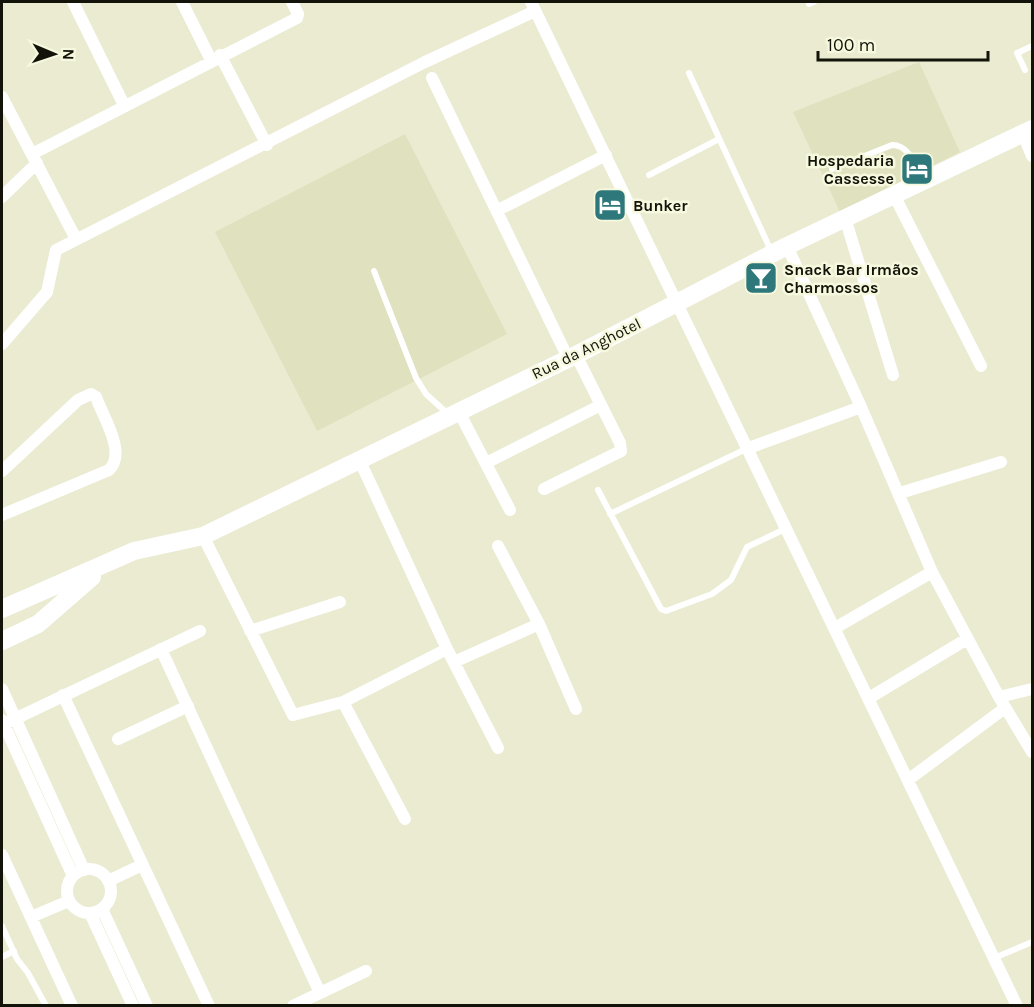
<svg xmlns="http://www.w3.org/2000/svg" width="1034" height="1007" viewBox="0 0 1034 1007" font-family="Karla,sans-serif">
	<style>
		.built { fill: #e0e1bf }
		.lines { fill: none; stroke-linecap: round; stroke-linejoin: round }
		.lane { stroke: #fff; stroke-width: 6 }
		.street { stroke: #fff; stroke-width: 12 }
		.secondary { stroke: #fff; stroke-width: 18 }
		.labels { text-anchor: middle; stroke-width: 5; stroke-linejoin: round; paint-order: stroke }
		.poi-label { font-size: 16px; font-weight: bold; fill: #13130a; stroke: #f7f9de; text-anchor: start }
		.street-label { font-size: 16px; fill: #13130a; stroke: #f7f9de }
	</style>
	<rect width="100%" height="100%" fill="#eaebd1"/>
	<path class="built" d="M919,62l41,90 -120,60 -47,-100z
		M405,134l102,200 -190,97 -102,-199z"/>
	<g class="lines">
		<path class="lane" d="M809,4l5,-2
			M1025,70l-8,-17 15,-7
			M689,73l83,180
			M832,169l60,-24c17,0 23,19 30,33
			M649,175l70,-36
			M374,271l42,107 10,16 22,20
			M598,490l63,119 5,2 46,-17 19,-14 16,-33 38,-18
			M610,514l136,-65
			M2,926l15,33 11,14 18,33
			M2,957l12,-6
			M994,958l38,-16"/>
		<path class="street" d="M73,2l51,103
			M182,2l29,58
			M531,2l486,1004
			M220,55l47,90
			M432,78l136,280
			M2,97l74,142
			M1023,134l9,22
			M32,154l265,-136 1,-4 -6,-12
			M894,195l87,171
			M2,197l35,-34
			M498,210l108,-55
			M845,218l48,157
			M787,246l74,161 71,165 67,125 33,55
			M2,344l45,-52 9,-42 369,-188 110,-51
			M458,410l52,100
			M746,449l115,-42
			M359,459l88,190 51,99
			M486,463l115,-58
			M2,471l76,-71 13,-6 5,3c7,20 31,56 13,73l-107,45
			M544,489l77,-38 -1,-8 -44,-88
			M900,493l101,-31
			M203,536l90,179 50,-13 104,-53
			M498,546l41,78 37,85
			M835,628l97,-56
			M250,631l90,-29
			M161,649l159,344
			M454,662l85,-38
			M2,689l82,181
			M63,695l146,311
			M999,697l33,-8
			M869,698l98,-59
			M343,702l62,117
			M2,720l71,156
			M2,725l198,-94
			M118,739l70,-33
			M908,780l97,-72
			M2,855l70,151
			M67 891a22 22 0 1 1 44 0a22 22 0 1 1-44 0Z
			M108,881l34,-16
			M102,909l45,97
			M90,913l43,93
			M31,917l38,-16
			M293,1006l73,-35"/>
		<path class="secondary" d="M2,609l132,-58 69,-15 373,-181 211,-109 245,-117
			M2,641l36,-17 54,-47"/>
	</g>
	<defs>
		<symbol id="hotel-square" viewBox="-11 -11 22 22"><rect x="-9" y="-9" width="18" height="18" rx="4" fill="#2e777b" stroke="#f7f9de"/><path d="M-6-4.5h1.5V1H6V5H4.5V3h-9V5H-6ZM-4 0a1.8 1.8 0 1 1 3.6 0ZM.5 0V-2.5h3Q6-2.5 6 0Z" fill="#fff"/></symbol>
		<symbol id="bar-square" viewBox="-11 -11 22 22"><rect x="-9" y="-9" width="18" height="18" rx="4" fill="#2e777b" stroke="#f7f9de"/><path d="M-6-5H6L.8 .8V4.5H3.5V6h-7V4.5H-.8V.8Z" fill="#fff"/></symbol>
	</defs>
	<g fill-rule="evenodd">
		<use href="#hotel-square" x="898" y="150" width="38" height="38"/>
		<use href="#hotel-square" x="591" y="186" width="38" height="38"/>
		<use href="#bar-square" x="742" y="259" width="38" height="38"/>
	</g>
	<g class="labels">
		<g class="poi-label">
			<text x="894" y="166" text-anchor="end">Hospedaria<tspan x="894" dy="18">Cassesse</tspan></text>
			<text x="633" y="211">Bunker</text>
			<text x="784" y="275">Snack Bar Irmãos<tspan x="784" dy="18">Charmossos</tspan></text>
		</g>
		<g class="street-label">
			<text transform="translate(586 348) rotate(-26)" y="6">Rua da Anghotel</text>
		</g>
	</g>
	<rect width="1034" height="1007" fill="none" stroke="#13130a" stroke-width="6"/>
	<g transform="translate(54 54) rotate(92)" stroke="#f7f9de" stroke-width="4.5" paint-order="stroke">
	<path d="M0-4.5L10 22L0 15L-10 22Z" fill="#13130a"/>
	<text y="-9" font-size="16" font-weight="bold" text-anchor="middle" fill="#13130a">N</text>
	</g>
	<path d="M818 51v9h170v-9" fill="none" stroke="#13130a" stroke-width="3"/>
	<text x="827" y="51" font-size="18" fill="#13130a" stroke="#f7f9de" stroke-width="4.5" paint-order="stroke">100 m</text>
</svg>
